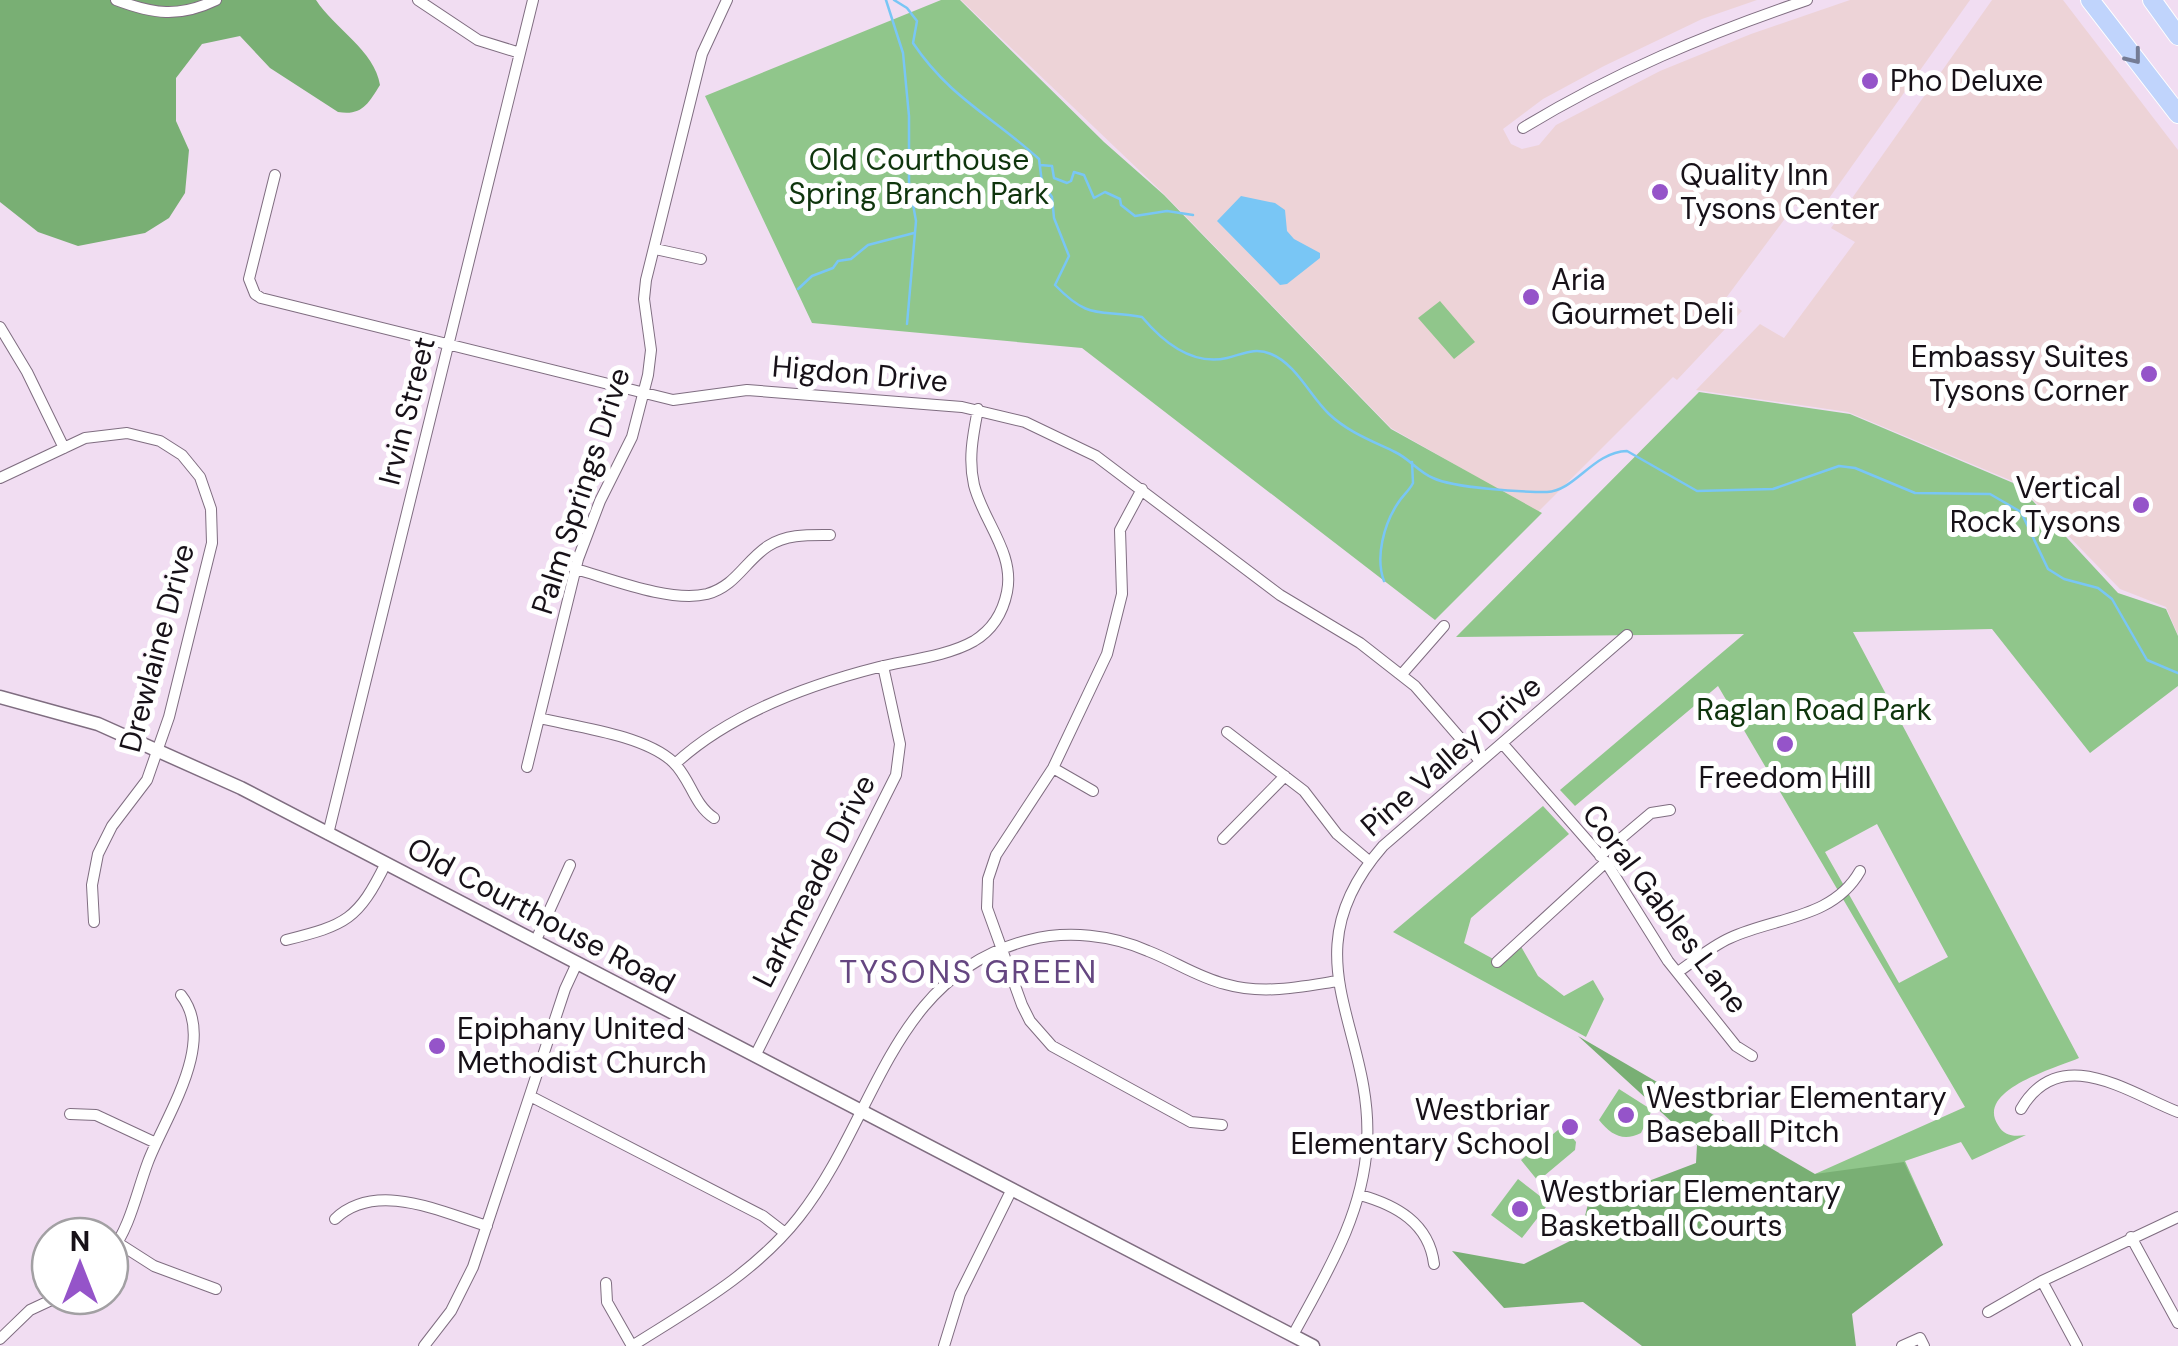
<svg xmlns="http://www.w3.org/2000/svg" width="2178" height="1346" viewBox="0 0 2178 1346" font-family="'DM Sans',sans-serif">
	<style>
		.commercial { fill: #edd3d7 }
		.green { fill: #90c68b; fill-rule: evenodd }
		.forest { fill: #79af74 }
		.water { fill: #79c6f5 }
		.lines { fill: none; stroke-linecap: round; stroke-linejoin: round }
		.stream { stroke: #79c6f5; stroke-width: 2.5 }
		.minor-casing { stroke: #7f6d80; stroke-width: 12 }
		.tertiary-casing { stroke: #7f6d80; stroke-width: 15 }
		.trunk-casing { stroke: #fff; stroke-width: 20 }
		.minor { stroke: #fff; stroke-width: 10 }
		.tertiary { stroke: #fff; stroke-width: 12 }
		.trunk { stroke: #c0d4fc; stroke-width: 18 }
		.oneway { stroke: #747c95 }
		.poi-dot { fill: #9554c9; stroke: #fff; stroke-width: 4 }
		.labels { text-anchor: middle; stroke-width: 10; stroke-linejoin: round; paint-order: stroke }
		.poi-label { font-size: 30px; fill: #171118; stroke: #fff; text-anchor: start }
		.park-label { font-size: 30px; fill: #0f350d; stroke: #fff }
		.street-label { font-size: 30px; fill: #171118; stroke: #fff }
		.neighbourhood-label { font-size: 32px; letter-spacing: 2.5px; fill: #654681; stroke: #fff }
	</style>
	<rect width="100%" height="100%" fill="#f1ddf2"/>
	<path class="commercial" d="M961,0h796l-55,19 -98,47 -61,33 -40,30 8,15 11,5 17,-4 17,-20 104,-54 91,-37 99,-34h120l-155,218 -20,-13 -69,93 16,13 -65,69 -4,-3 -135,135 -147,-84 -227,-234z
		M1992,0h71l115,150v485l-12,-28 -46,-18 -103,-106 -169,-71 -152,-22 64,-66 24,14 71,-96 -24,-14z"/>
	<path class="green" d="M941,0h19l144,142 60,53 227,234 151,84 -107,107 -353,-272 -270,-25 -107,-227z
		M1440,301l35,41 -21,17 -36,-41z
		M1699,392l151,22 168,71 100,108 48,16 12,27v50l-88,67 -98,-124 -139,3 226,426c-23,10 -104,32 -81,67 6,11 16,12 28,10l-54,25 -11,-18 -56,19 38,84 -128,-71 150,-67 -247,-421 -143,120 -15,-16 184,-156 -288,3zM1877,824l71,133 -49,26 -74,-131z
		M1543,806l26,28 -98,84 -7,25 33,18 22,-18 19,33 26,20 29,-16 11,19 -18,38 -193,-105z
		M1619,1089l33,21 -11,23c-18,9 -30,2 -42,-13z
		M1563,1126l13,16 -1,8 -37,31 -17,-21z
		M1518,1179l31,24 -27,35 -31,-23z"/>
	<path class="forest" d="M0,0h316c18,28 59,51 64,85 -12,19 -18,31 -42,27l-68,-44 -30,-32 -38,8 -26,34v43l13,29 -4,43 -16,25 -24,15 -67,13 -40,-14 -38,-30z
		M1578,1036l237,138 89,-12 39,83 -91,69 4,32h-214l-59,-44 -79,6 -52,-57 72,13 56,-28 12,-48 54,-6 50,-19 1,-18z"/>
	<path class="water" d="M1241,196l34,7 10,7 2,21 7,8 26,14v5l-33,26 -7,1 -63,-64z"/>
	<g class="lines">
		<path class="stream" d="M886,0l17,53 6,63v66l7,39 -9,103
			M894,0l13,8 10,13 -4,22c37,55 79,73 126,116l3,24 10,14 2,21 15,38 -14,29c35,36 43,24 87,32 21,25 50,49 85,41 16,-4 28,-11 44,-4 25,10 39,42 58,60 19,18 43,27 66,38 15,7 23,20 38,26 21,10 88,14 114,14 28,-1 46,-40 80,-41l70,40 76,-2 66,-23 16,2 60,25 75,1 31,18 27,57 16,10 34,9 14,11 35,61 31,13
			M1040,165l12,1 2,12 13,5 4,-2 3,-9 10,3 10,23 11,-6 15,7 1,6 14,11 32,-5 26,4
			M798,289l14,-13 21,-8 5,-7 13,-2 17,-14 46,-12
			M1384,581c-9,-24 0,-57 14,-78 5,-8 11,-12 15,-20l-1,-21"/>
		<defs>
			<path id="minor" d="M116,0c37,14 63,18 100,0
				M418,0l60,40 42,13
				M1523,128c90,-55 184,-94 284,-128
				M275,175l-26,104 6,15 6,4 412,102 74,-10 215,17 63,15 71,34 184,139 80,48 55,43 65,75
				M655,249l46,10
				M0,327l27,45 37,76
				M0,478l85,-40 42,-5 33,8 22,14 18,22 11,32 1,34 -43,174 -22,63 -35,46 -14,28 -6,31 2,37
				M1142,489l-22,41 2,64 -15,60 -54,114 -57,87 -8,24 -1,29 35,97 8,16 22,25 139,76 31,3
				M576,569c35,10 95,34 131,25 29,-8 38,-33 61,-48 19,-12 40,-11 62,-11
				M1402,674l42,-48
				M539,718c38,9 105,17 134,44 18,17 20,42 41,56
				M1227,732l77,59 33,43 32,27
				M1502,743l104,119 62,99 68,85 16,10
				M675,764c54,-50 133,-79 204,-97 30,-7 69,-11 95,-26 18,-11 29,-29 33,-49 8,-39 -24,-71 -33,-107 -6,-26 -1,-50 4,-76
				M527,767l51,-208 22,-58 32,-64 16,-62 3,-25 -7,-51 2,-19 56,-226 25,-54
				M1053,768l40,23
				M328,834l205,-834
				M1223,839l62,-63
				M1600,856l51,-43 19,-3
				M286,940c60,-15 72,-20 100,-77
				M536,940l34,-75
				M1497,962l109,-100
				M1678,972c16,-11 34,-26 52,-34 45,-21 103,-19 130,-67
				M755,1056l141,-281 4,-31 -17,-78
				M530,1096l233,120 22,17
				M2021,1109c39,-67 108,-16 157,3
				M70,1114l26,1 60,28
				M1360,1195c36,10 69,28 74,69
				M335,1219c41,-39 106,-7 152,7
				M2131,1237l47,86
				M118,1243l36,23 62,23
				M110,1254c21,-29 26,-60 38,-92 17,-45 70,-120 33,-167
				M2042,1281l35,65
				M606,1283l1,19 25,44c60,-38 122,-72 167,-129 78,-99 91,-242 230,-277 39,-10 83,-5 119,11 26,10 49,26 77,33 38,11 74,3 113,-3
				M1988,1312l54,-31 136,-64
				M1293,1335c33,-61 70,-120 74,-191 7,-116 -81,-187 16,-298l244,-211
				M0,1339l30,-29 30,-14
				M424,1346l27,-35 22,-44 92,-278 12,-26
				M944,1346l16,-52 52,-105
				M1902,1346l18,-8 4,8"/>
			<path id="tertiary" d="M0,697l98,27 143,64 1072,558"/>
			<path id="trunk" d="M2090,0l88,114
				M2152,0l26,36"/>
		</defs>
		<use href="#minor" class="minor-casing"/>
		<use href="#tertiary" class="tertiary-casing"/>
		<use href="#trunk" class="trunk-casing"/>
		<use href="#minor" class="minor"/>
		<use href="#tertiary" class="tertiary"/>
		<use href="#trunk" class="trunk"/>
	</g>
	<defs><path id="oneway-chevron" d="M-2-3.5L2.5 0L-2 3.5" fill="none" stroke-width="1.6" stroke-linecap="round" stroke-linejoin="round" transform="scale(2.5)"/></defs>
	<use class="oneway" href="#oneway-chevron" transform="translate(2134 57) rotate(52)"/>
	<g class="poi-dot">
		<circle cx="1870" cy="81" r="10"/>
		<circle cx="1660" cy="192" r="10"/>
		<circle cx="1531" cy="297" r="10"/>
		<circle cx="2149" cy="374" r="10"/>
		<circle cx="2141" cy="505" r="10"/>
		<circle cx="1785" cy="744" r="10"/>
		<circle cx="437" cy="1046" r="10"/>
		<circle cx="1626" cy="1115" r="10"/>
		<circle cx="1570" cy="1127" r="10"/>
		<circle cx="1520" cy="1209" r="10"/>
	</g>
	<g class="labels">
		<g class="poi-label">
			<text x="1890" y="91">Pho Deluxe</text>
			<text x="1680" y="185">Quality Inn<tspan x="1680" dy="34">Tysons Center</tspan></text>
			<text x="1551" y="290">Aria<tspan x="1551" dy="34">Gourmet Deli</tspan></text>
			<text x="2129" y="367" text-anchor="end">Embassy Suites<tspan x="2129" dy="34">Tysons Corner</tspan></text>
			<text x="2121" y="498" text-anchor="end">Vertical<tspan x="2121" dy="34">Rock Tysons</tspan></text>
			<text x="1785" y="788" text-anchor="middle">Freedom Hill</text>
			<text x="457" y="1039">Epiphany United<tspan x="457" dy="34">Methodist Church</tspan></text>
			<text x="1646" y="1108">Westbriar Elementary<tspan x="1646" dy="34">Baseball Pitch</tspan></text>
			<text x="1550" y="1120" text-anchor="end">Westbriar<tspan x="1550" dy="34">Elementary School</tspan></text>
			<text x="1540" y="1202">Westbriar Elementary<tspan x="1540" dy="34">Basketball Courts</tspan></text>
		</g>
		<g class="park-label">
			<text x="919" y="170">Old Courthouse<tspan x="919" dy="34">Spring Branch Park</tspan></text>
			<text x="1814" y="720">Raglan Road Park</text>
		</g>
		<g class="street-label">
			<text transform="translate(860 374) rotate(5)" y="10">Higdon Drive</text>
			<text transform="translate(407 411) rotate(-76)" y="10">Irvin Street</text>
			<text transform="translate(581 491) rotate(-72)" y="10">Palm Springs Drive</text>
			<text transform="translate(157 648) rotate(-75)" y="10">Drewlaine Drive</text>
			<text transform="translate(1451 756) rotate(-41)" y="10">Pine Valley Drive</text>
			<text transform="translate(814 881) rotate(-63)" y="10">Larkmeade Drive</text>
			<text transform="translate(1665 909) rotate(53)" y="10">Coral Gables Lane</text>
			<text transform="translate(541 916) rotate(28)" y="10">Old Courthouse Road</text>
		</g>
		<g class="neighbourhood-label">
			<text x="969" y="983">TYSONS GREEN</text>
		</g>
	</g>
	<g transform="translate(80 1266)"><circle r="48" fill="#ffffff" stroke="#a2a0a3" stroke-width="2.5"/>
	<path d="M0-8L18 38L0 25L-18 38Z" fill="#9554c9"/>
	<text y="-15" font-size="28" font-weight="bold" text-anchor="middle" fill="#171118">N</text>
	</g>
</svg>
